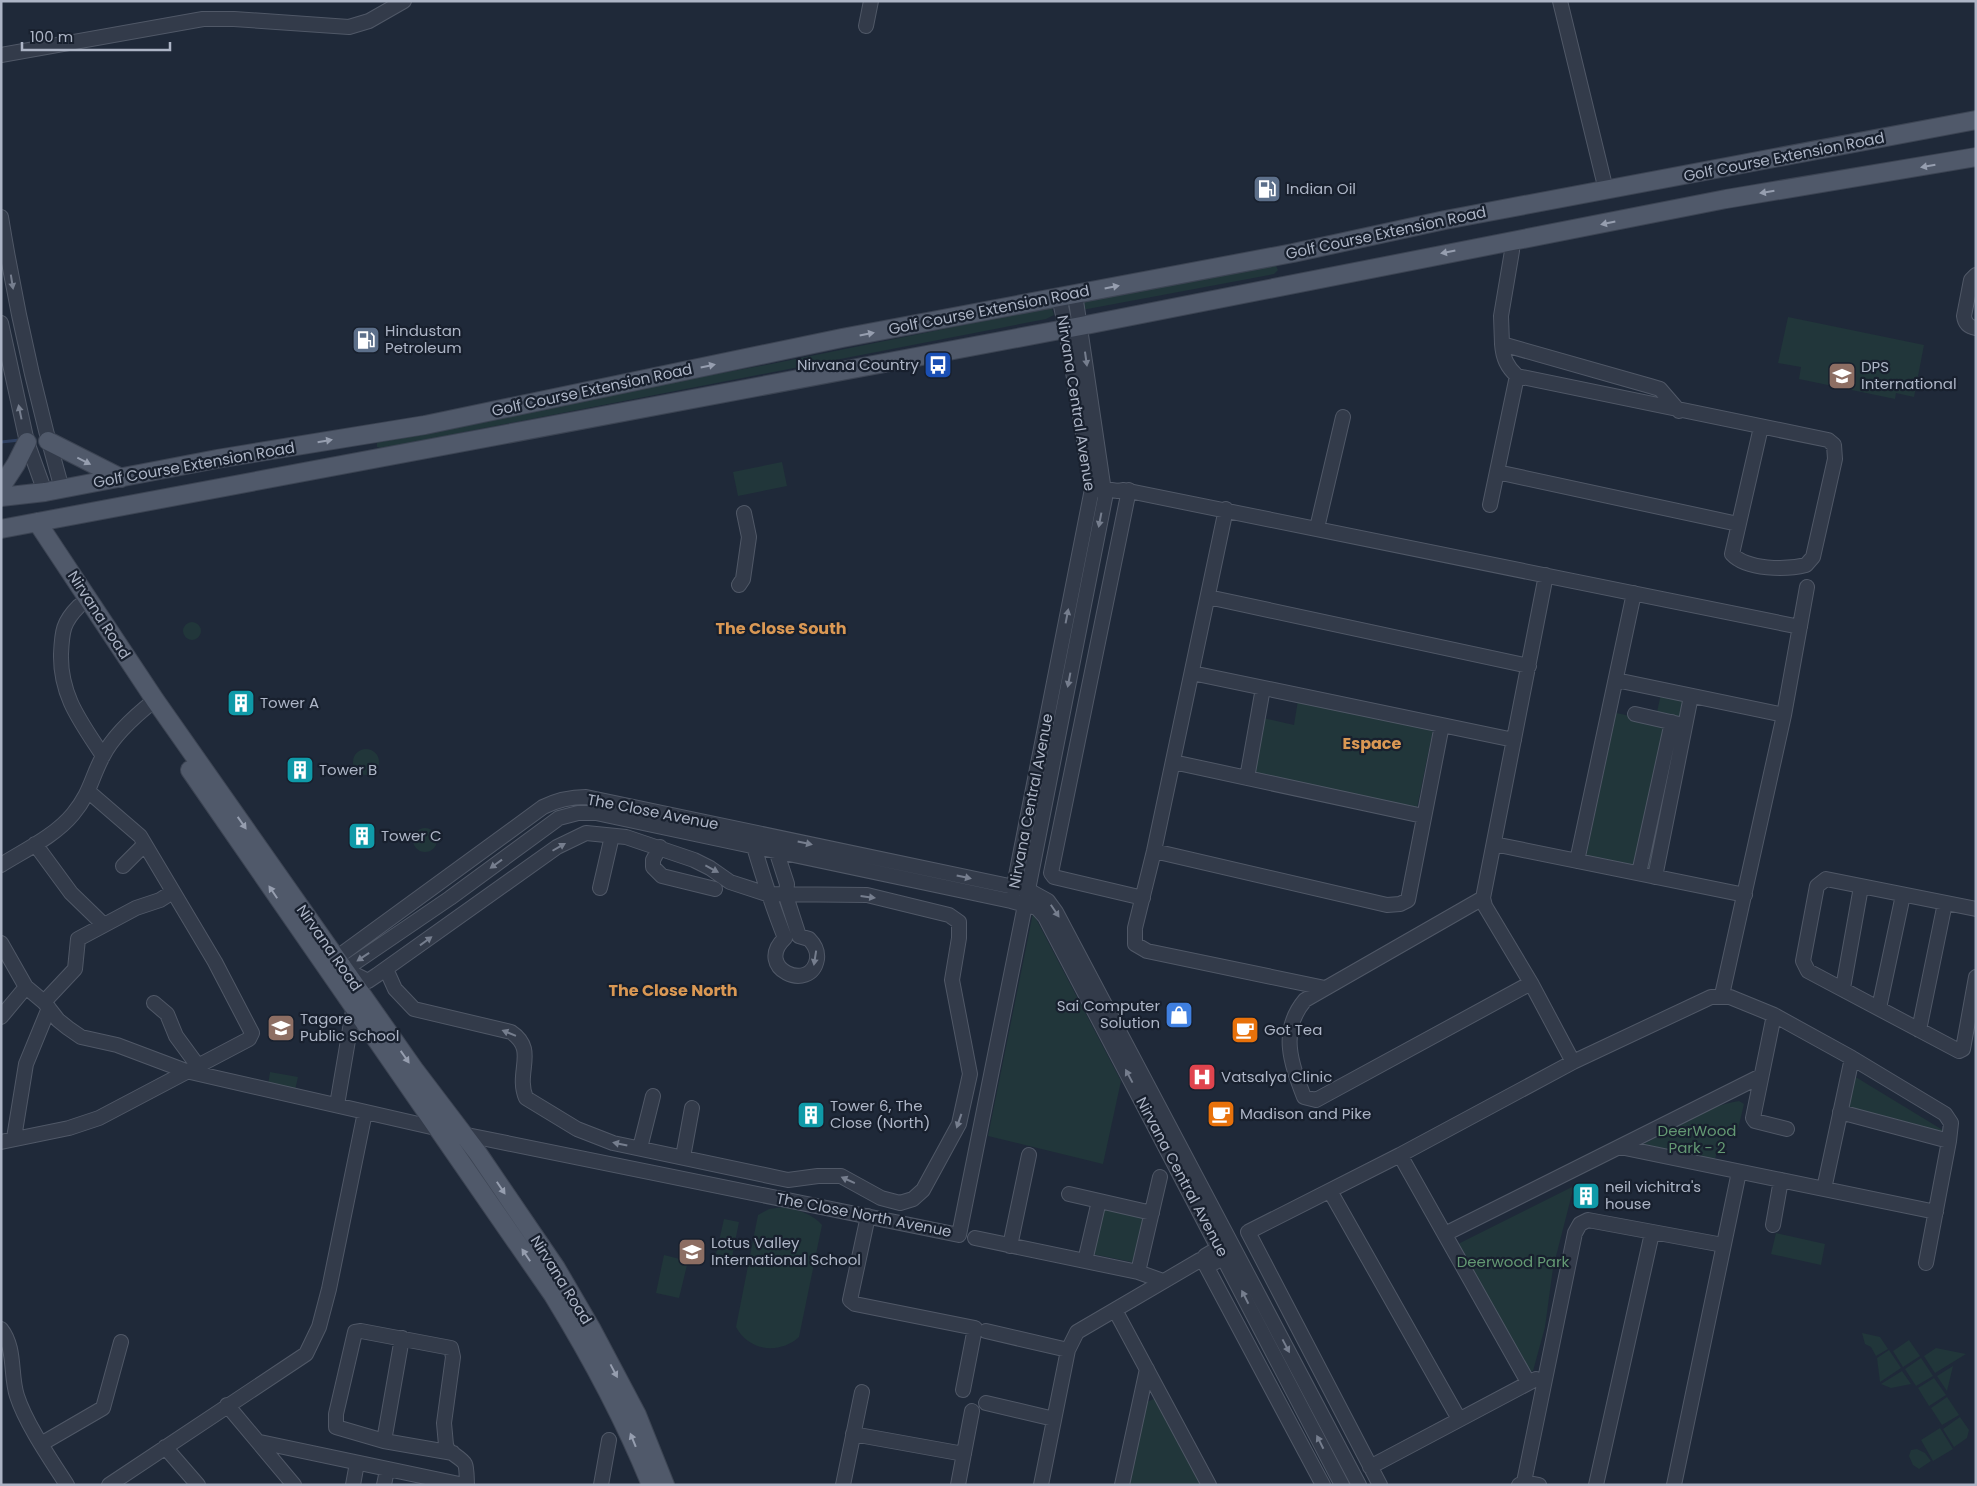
<svg xmlns="http://www.w3.org/2000/svg" width="1977" height="1486" viewBox="0 0 1977 1486" font-family="Poppins,sans-serif">
	<style>
		.green { fill: #21363a }
		.lines { fill: none; stroke-linecap: round; stroke-linejoin: round }
		.stream { stroke: #2f4060; stroke-width: 3 }
		.minor-casing { stroke: #505867; stroke-width: 16 }
		.major-casing { stroke: #3c4453; stroke-width: 20 }
		.minor { stroke: #333b4a; stroke-width: 14 }
		.major { stroke: #50596a; stroke-width: 18 }
		.oneway { fill: #969eaf }
		.oneway2 { fill: #767e8e }
		.labels { text-anchor: middle; stroke-width: 4.5; stroke-linejoin: round; paint-order: stroke }
		.street-label { font-size: 15px; fill: #adb5c6; stroke: #18202e }
		.poi-label { font-size: 15px; fill: #adb5c6; stroke: #18202e; text-anchor: start }
		.park-label { font-size: 15px; fill: #639873; stroke: #18202e }
		.neighbourhood-label { font-size: 16px; font-weight: bold; fill: #da9854; stroke: #18202e }
	</style>
	<rect width="100%" height="100%" fill="#1f2939"/>
	<path class="green" d="M1275,264l3,6 -4,4 -192,36v-9z
		M1048,308l4,1 2,6 -8,4 -577,112 -84,18 -8,-2v-6l117,-26 277,-51z
		M1788,317l136,28 -10,52 -18,-4 -1,6 -96,-20 2,-12 -23,-4z
		M782,462l5,24 -49,10 -5,-24z
		M183 631a9 9 0 1 1 18 0a9 9 0 1 1-18 0Z
		M1661,694l26,5 -36,170 -65,-12 30,-144 39,8z
		M1298,700l135,30 -16,78 -164,-33 10,-57 31,7z
		M353 762a13 13 0 1 1 26 0a13 13 0 1 1-26 0Z
		M413 840a12 12 0 1 1 24 0a12 12 0 1 1-24 0Z
		M1033,913l88,168 -18,83 -115,-28z
		M270,1072l28,5 -3,13 -27,-5z
		M1854,1076l92,56 -5,5 -93,-25z
		M1739,1101l5,3 -7,29h-12l-4,2 -7,29 -74,-18c31,-16 64,-40 99,-45z
		M1574,1186l-21,82 -8,59 -12,44 -7,1 -70,-127z
		M784,1207c14,3 29,7 38,18l-23,112c-20,18 -50,14 -63,-10l22,-112 11,-6z
		M1103,1208l44,10 -10,45 -45,-9z
		M724,1219l15,3 -7,35 -16,-3z
		M1776,1233l49,11 -4,21 -50,-11z
		M664,1255l24,6 -9,37 -23,-5z
		M1862,1333l18,4 8,12 -12,7 -5,-9 -6,-3z
		M1909,1340l11,16 -17,11 -10,-16z
		M1936,1348l30,6 -31,19 -11,-17z
		M1889,1350l12,18 -21,14 -3,-24z
		M1921,1358l12,18 -17,10 -11,-17z
		M1953,1366l-6,25 -10,-15z
		M1902,1371l9,13 -20,4 -10,-4z
		M1934,1378l12,17 -17,11 -11,-18z
		M1160,1396l46,89h-79l18,-82z
		M1947,1397l12,18 -17,10 -11,-17z
		M1960,1417l9,13 -2,8 -13,9 -11,-18z
		M1940,1428l13,21 -20,12 -12,-21z
		M1917,1449l8,4 6,8 -12,8 -6,-4 -4,-9 2,-6z"/>
	<g class="lines">
		<path class="stream" d="M1,442l19,-2"/>
		<defs>
			<path id="minor" d="M1560,1l46,189
				M866,26l5,-25
				M1,55l202,-36h31l115,8 20,-6 35,-20
				M1,217c15,92 35,182 61,272
				M1511,240l1,11 -11,65 1,28 148,42 10,3 19,22
				M1976,275l-5,5 -7,36c1,8 5,11 12,12
				M1075,294l30,204 -77,392 20,11 8,11 303,573
				M1059,297l7,32 26,160 -81,412 26,7 8,9 297,568
				M1,323l26,119 18,50
				M1502,344c1,14 5,23 15,32l311,64 6,5 1,14 -22,98 -7,8c-20,5 -59,5 -74,-11l29,-127
				M1497,472l241,52
				M1098,488l20,3 6,-1 676,137
				M1129,490l-78,383 3,4 89,21
				M1490,505l27,-129
				M1226,509l-72,342 -19,77v16l12,7 178,37
				M1317,528l26,-111
				M1546,575l-63,323 2,8 46,77 42,79
				M739,585l4,-6 6,-42 -5,-24
				M1208,597l321,69
				M79,606c-16,16 -17,25 -18,48 -1,42 20,68 42,102
				M1192,673l322,67
				M1616,680l168,35
				M1635,714l44,10
				M1173,762l250,54
				M1247,778l16,-90
				M752,840c10,34 20,66 33,98 -32,30 26,56 32,21 1,-8 -3,-15 -8,-20l-10,-3 -13,-40 1,-12 -13,-40
				M35,844l36,49 33,32
				M1494,844l251,51
				M660,847l-7,13v7l9,9 53,13
				M1154,851l233,54 13,-1 8,-4 34,-175
				M1577,861l57,-268
				M1,865c24,-15 54,-29 72,-51 18,-22 18,-36 30,-58 11,-22 33,-41 52,-56
				M123,866l21,-21
				M1639,873l33,-151
				M1655,877l36,-181
				M600,888l12,-52
				M1483,898l-178,102c-26,31 -14,63 -1,97l12,3 215,-117
				M1976,909l-150,-30 -9,7 -14,75 5,10 151,80 4,-2 13,-72
				M1,943l25,44 18,15 14,18 10,8 13,9 36,8 69,26 276,63 497,101 69,-345 -442,-93c-16,0 -29,3 -43,10l-215,157
				M337,975l113,-77 109,-80 19,-5h18l415,88
				M350,978l6,-3 12,6 9,-6 180,-128 29,-14 40,4 68,23 16,8 20,14 37,12 100,1 82,20 10,7v16l-7,42 18,94 -11,50 -36,66 -10,9 -13,4 -19,-5 -40,-22h-23l-30,4 -175,-37 -36,-14 -51,-31c-11,-26 12,-48 -15,-66l-97,-23 -19,-20 -9,-20
				M1843,988l18,-101
				M1722,995l62,-280 23,-128
				M44,1002l31,-33 3,-30 58,-31 24,-8 11,-7
				M154,1003l13,11 9,22 22,30
				M1879,1008l24,-113
				M1774,1015l-21,103 2,3 32,8
				M1,1017l25,-30
				M1919,1030l26,-127
				M337,1105l17,-100
				M1840,1112l109,29
				M14,1138l12,-74 23,-56
				M1,1142l68,-14 30,-10 150,-79 3,-6 -37,-71 -75,-126 -51,-44
				M1620,1147l316,65
				M640,1148l13,-52
				M1400,1155l128,227
				M683,1157l9,-49
				M1824,1189l28,-131
				M1330,1191l129,228
				M1069,1194l83,19
				M868,1216l-18,84 5,4 120,24 -12,62
				M1773,1225l8,-45
				M1445,1234l316,-158
				M975,1238l163,34 25,9
				M1227,1243l-22,13 -1,6 119,223
				M1010,1246l19,-91
				M1085,1261l14,-60
				M1138,1272l22,-95
				M1115,1310l94,175
				M1,1329c15,19 9,46 16,67 9,28 34,64 50,89
				M986,1331l82,19
				M986,1403l68,16
				M227,1405l67,80
				M853,1434l111,20
				M384,1441l18,-103
				M260,1442l204,43
				M41,1444l62,-36 18,-66
				M165,1447l33,38
				M453,1453l-69,-12 -48,-14v-13l19,-82 6,-1 90,17 2,9 -9,66 2,22 2,5c20,15 18,9 19,35
				M1370,1467l166,-88
				M1524,1482l51,-249 5,-9 8,-4 135,25
				M109,1485l197,-131 13,-27 10,-38 36,-177
				M353,1485l4,-22
				M384,1485l3,-15
				M601,1485l8,-45
				M843,1485l19,-93
				M958,1485l14,-74
				M1041,1485l27,-135 9,-18 123,-72 10,5 22,-12
				M1122,1485l25,-116
				M1380,1485l-132,-253 152,-77 173,-93 138,-65h19l44,18 78,43 93,56 6,9 -2,18 -23,122
				M1519,1485l5,-3 15,3
				M1596,1485l56,-252
				M1674,1485l65,-313"/>
			<path id="major" d="M48,441l73,37
				M1,487l15,-23 11,-22
				M1,497l44,-5 172,-33 208,-34 417,-87 451,-85 152,-33 531,-100
				M37,522l118,178 259,369 63,83 79,116 35,60 46,87 28,70
				M1,529l1080,-203 645,-127 250,-42
				M190,770l363,525c38,62 71,123 98,190"/>
		</defs>
		<use href="#minor" class="minor-casing"/>
		<use href="#major" class="major-casing"/>
		<use href="#minor" class="minor"/>
		<use href="#major" class="major"/>
	</g>
	<defs><path id="oneway-solid" d="M-6-.8H1V-3.2L6.5 0L1 3.2V.8H-6Z" transform="scale(1.25)"/></defs>
	<g class="oneway">
		<use href="#oneway-solid" transform="translate(1928 166) rotate(170)"/>
		<use href="#oneway-solid" transform="translate(1767 192) rotate(171)"/>
		<use href="#oneway-solid" transform="translate(1608 223) rotate(168)"/>
		<use href="#oneway-solid" transform="translate(1448 252) rotate(169)"/>
		<use href="#oneway-solid" transform="translate(1112 287) rotate(-11)"/>
		<use href="#oneway-solid" transform="translate(867 334) rotate(-11)"/>
		<use href="#oneway-solid" transform="translate(708 366) rotate(-12)"/>
		<use href="#oneway-solid" transform="translate(325 441) rotate(-10)"/>
		<use href="#oneway-solid" transform="translate(84 461) rotate(27)"/>
		<use href="#oneway-solid" transform="translate(242 823) rotate(55)"/>
		<use href="#oneway-solid" transform="translate(273 892) rotate(-124)"/>
		<use href="#oneway-solid" transform="translate(405 1057) rotate(55)"/>
		<use href="#oneway-solid" transform="translate(501 1188) rotate(56)"/>
		<use href="#oneway-solid" transform="translate(526 1255) rotate(-124)"/>
		<use href="#oneway-solid" transform="translate(614 1371) rotate(62)"/>
		<use href="#oneway-solid" transform="translate(633 1440) rotate(-112)"/>
	</g>
	<g class="oneway2">
		<use href="#oneway-solid" transform="translate(12 282) rotate(81)"/>
		<use href="#oneway-solid" transform="translate(1086 359) rotate(82)"/>
		<use href="#oneway-solid" transform="translate(20 412) rotate(-102)"/>
		<use href="#oneway-solid" transform="translate(1100 520) rotate(101)"/>
		<use href="#oneway-solid" transform="translate(1067 616) rotate(-79)"/>
		<use href="#oneway-solid" transform="translate(1069 680) rotate(101)"/>
		<use href="#oneway-solid" transform="translate(805 843) rotate(12)"/>
		<use href="#oneway-solid" transform="translate(559 847) rotate(-30)"/>
		<use href="#oneway-solid" transform="translate(496 864) rotate(144)"/>
		<use href="#oneway-solid" transform="translate(712 869) rotate(28)"/>
		<use href="#oneway-solid" transform="translate(964 877) rotate(12)"/>
		<use href="#oneway-solid" transform="translate(868 897) rotate(7)"/>
		<use href="#oneway-solid" transform="translate(1055 911) rotate(56)"/>
		<use href="#oneway-solid" transform="translate(426 941) rotate(-36)"/>
		<use href="#oneway-solid" transform="translate(363 957) rotate(146)"/>
		<use href="#oneway-solid" transform="translate(815 958) rotate(99)"/>
		<use href="#oneway-solid" transform="translate(509 1033) rotate(-158)"/>
		<use href="#oneway-solid" transform="translate(1129 1076) rotate(-118)"/>
		<use href="#oneway-solid" transform="translate(959 1121) rotate(109)"/>
		<use href="#oneway-solid" transform="translate(620 1144) rotate(-168)"/>
		<use href="#oneway-solid" transform="translate(848 1180) rotate(-156)"/>
		<use href="#oneway-solid" transform="translate(1245 1297) rotate(-117)"/>
		<use href="#oneway-solid" transform="translate(1286 1346) rotate(62)"/>
		<use href="#oneway-solid" transform="translate(1320 1442) rotate(-117)"/>
	</g>
	<defs>
		<symbol id="fuel-square" viewBox="-11 -11 22 22"><rect x="-9" y="-9" width="18" height="18" rx="4" fill="#5c6f8a" stroke="#18202e"/><path d="M-5.5-6h7V0h2V4h1.3V-2.5L3-4.5l.8-.8L6-3V5H2.5V1h-1V6h-7ZM-4.2-4.7v3.2H.2V-4.7Z" fill="#fff"/></symbol>
		<symbol id="bus-square" viewBox="-11 -11 22 22"><rect x="-9" y="-9" width="18" height="18" rx="4" fill="#1a4fb4" stroke="#18202e"/><path d="M-5-6H5V4H4V6H2V4H-2V6H-4V4H-5ZM-3.5-4V0h7V-4ZM-3.5 1.2v1.5H-2V1.2ZM2 1.2v1.5H3.5V1.2Z" fill="#fff"/></symbol>
		<symbol id="school-square" viewBox="-11 -11 22 22"><rect x="-9" y="-9" width="18" height="18" rx="4" fill="#8d6e63" stroke="#18202e"/><path d="M0-5L7-2L0 1L-7-2ZM-4 1L0 2.5L4 1V4Q0 6-4 4Z" fill="#fff"/></symbol>
		<symbol id="building-square" viewBox="-11 -11 22 22"><rect x="-9" y="-9" width="18" height="18" rx="4" fill="#0f9aa8" stroke="#18202e"/><path d="M-4-6H4V6H1V3H-1V6H-4ZM-2.5-4.3h1.7v1.8h-1.7ZM.8-4.3h1.7v1.8H.8ZM-2.5-1h1.7V.8h-1.7ZM.8-1h1.7V.8H.8Z" fill="#fff"/></symbol>
		<symbol id="shop-square" viewBox="-11 -11 22 22"><rect x="-9" y="-9" width="18" height="18" rx="4" fill="#3f7fe0" stroke="#18202e"/><path d="M-5-2.5h2.3a2.7 3.5 0 0 1 5.4 0H5L5.5 6h-11ZM-1.5-2.5h3a1.5 2.3 0 0 0-3 0Z" fill="#fff"/></symbol>
		<symbol id="cafe-square" viewBox="-11 -11 22 22"><rect x="-9" y="-9" width="18" height="18" rx="4" fill="#e8710a" stroke="#18202e"/><path d="M-5.5-4.5H6V0H3Q3 3.5 0 3.5H-2.5Q-5.5 3.5-5.5 0ZM3-3.2v2h1.7v-2ZM-6 4.5H4V6H-6Z" fill="#fff"/></symbol>
		<symbol id="hospital-square" viewBox="-11 -11 22 22"><rect x="-9" y="-9" width="18" height="18" rx="4" fill="#e0444e" stroke="#18202e"/><path d="M-5-5h3v3.5h4V-5h3V5h-3V1.5h-4V5h-3Z" fill="#fff"/></symbol>
	</defs>
	<g fill-rule="evenodd">
		<use href="#fuel-square" x="1251" y="173" width="32" height="32"/>
		<use href="#fuel-square" x="350" y="324" width="32" height="32"/>
		<use href="#bus-square" x="922" y="349" width="32" height="32"/>
		<use href="#school-square" x="1826" y="360" width="32" height="32"/>
		<use href="#building-square" x="225" y="687" width="32" height="32"/>
		<use href="#building-square" x="284" y="754" width="32" height="32"/>
		<use href="#building-square" x="346" y="820" width="32" height="32"/>
		<use href="#shop-square" x="1163" y="999" width="32" height="32"/>
		<use href="#school-square" x="265" y="1012" width="32" height="32"/>
		<use href="#cafe-square" x="1229" y="1014" width="32" height="32"/>
		<use href="#hospital-square" x="1186" y="1061" width="32" height="32"/>
		<use href="#cafe-square" x="1205" y="1098" width="32" height="32"/>
		<use href="#building-square" x="795" y="1099" width="32" height="32"/>
		<use href="#building-square" x="1570" y="1180" width="32" height="32"/>
		<use href="#school-square" x="676" y="1236" width="32" height="32"/>
	</g>
	<g class="labels">
		<g class="street-label">
			<text transform="translate(1784 157) rotate(-11)" y="5">Golf Course Extension Road</text>
			<text transform="translate(1386 233) rotate(-12)" y="5">Golf Course Extension Road</text>
			<text transform="translate(989 310) rotate(-11)" y="5">Golf Course Extension Road</text>
			<text transform="translate(592 390) rotate(-12)" y="5">Golf Course Extension Road</text>
			<text transform="translate(1076 403) rotate(81)" y="5">Nirvana Central Avenue</text>
			<text transform="translate(194 465) rotate(-10)" y="5">Golf Course Extension Road</text>
			<text transform="translate(99 615) rotate(57)" y="5">Nirvana Road</text>
			<text transform="translate(1031 801) rotate(-79)" y="5">Nirvana Central Avenue</text>
			<text transform="translate(653 812) rotate(11)" y="5">The Close Avenue</text>
			<text transform="translate(329 948) rotate(55)" y="5">Nirvana Road</text>
			<text transform="translate(1182 1177) rotate(62)" y="5">Nirvana Central Avenue</text>
			<text transform="translate(864 1215) rotate(11)" y="5">The Close North Avenue</text>
			<text transform="translate(561 1280) rotate(58)" y="5">Nirvana Road</text>
		</g>
		<g class="poi-label">
			<text x="1286" y="194">Indian Oil</text>
			<text x="385" y="336">Hindustan<tspan x="385" dy="17">Petroleum</tspan></text>
			<text x="919" y="370" text-anchor="end">Nirvana Country</text>
			<text x="1861" y="372">DPS<tspan x="1861" dy="17">International</tspan></text>
			<text x="260" y="708">Tower A</text>
			<text x="319" y="775">Tower B</text>
			<text x="381" y="841">Tower C</text>
			<text x="1160" y="1011" text-anchor="end">Sai Computer<tspan x="1160" dy="17">Solution</tspan></text>
			<text x="300" y="1024">Tagore<tspan x="300" dy="17">Public School</tspan></text>
			<text x="1264" y="1035">Got Tea</text>
			<text x="1221" y="1082">Vatsalya Clinic</text>
			<text x="830" y="1111">Tower 6, The<tspan x="830" dy="17">Close (North)</tspan></text>
			<text x="1240" y="1119">Madison and Pike</text>
			<text x="1605" y="1192">neil vichitra's<tspan x="1605" dy="17">house</tspan></text>
			<text x="711" y="1248">Lotus Valley<tspan x="711" dy="17">International School</tspan></text>
		</g>
		<g class="park-label">
			<text x="1697" y="1136">DeerWood<tspan x="1697" dy="17">Park - 2</tspan></text>
			<text x="1513" y="1267">Deerwood Park</text>
		</g>
		<g class="neighbourhood-label">
			<text x="781" y="634">The Close South</text>
			<text x="1372" y="749">Espace</text>
			<text x="673" y="996">The Close North</text>
		</g>
	</g>
	<rect width="1977" height="1486" fill="none" stroke="#adb5c6" stroke-width="5"/>
	<path d="M22 42v8h148v-8" fill="none" stroke="#adb5c6" stroke-width="2.5"/>
	<text x="30" y="42" font-size="15" fill="#adb5c6" stroke="#18202e" stroke-width="4" paint-order="stroke">100 m</text>
</svg>
